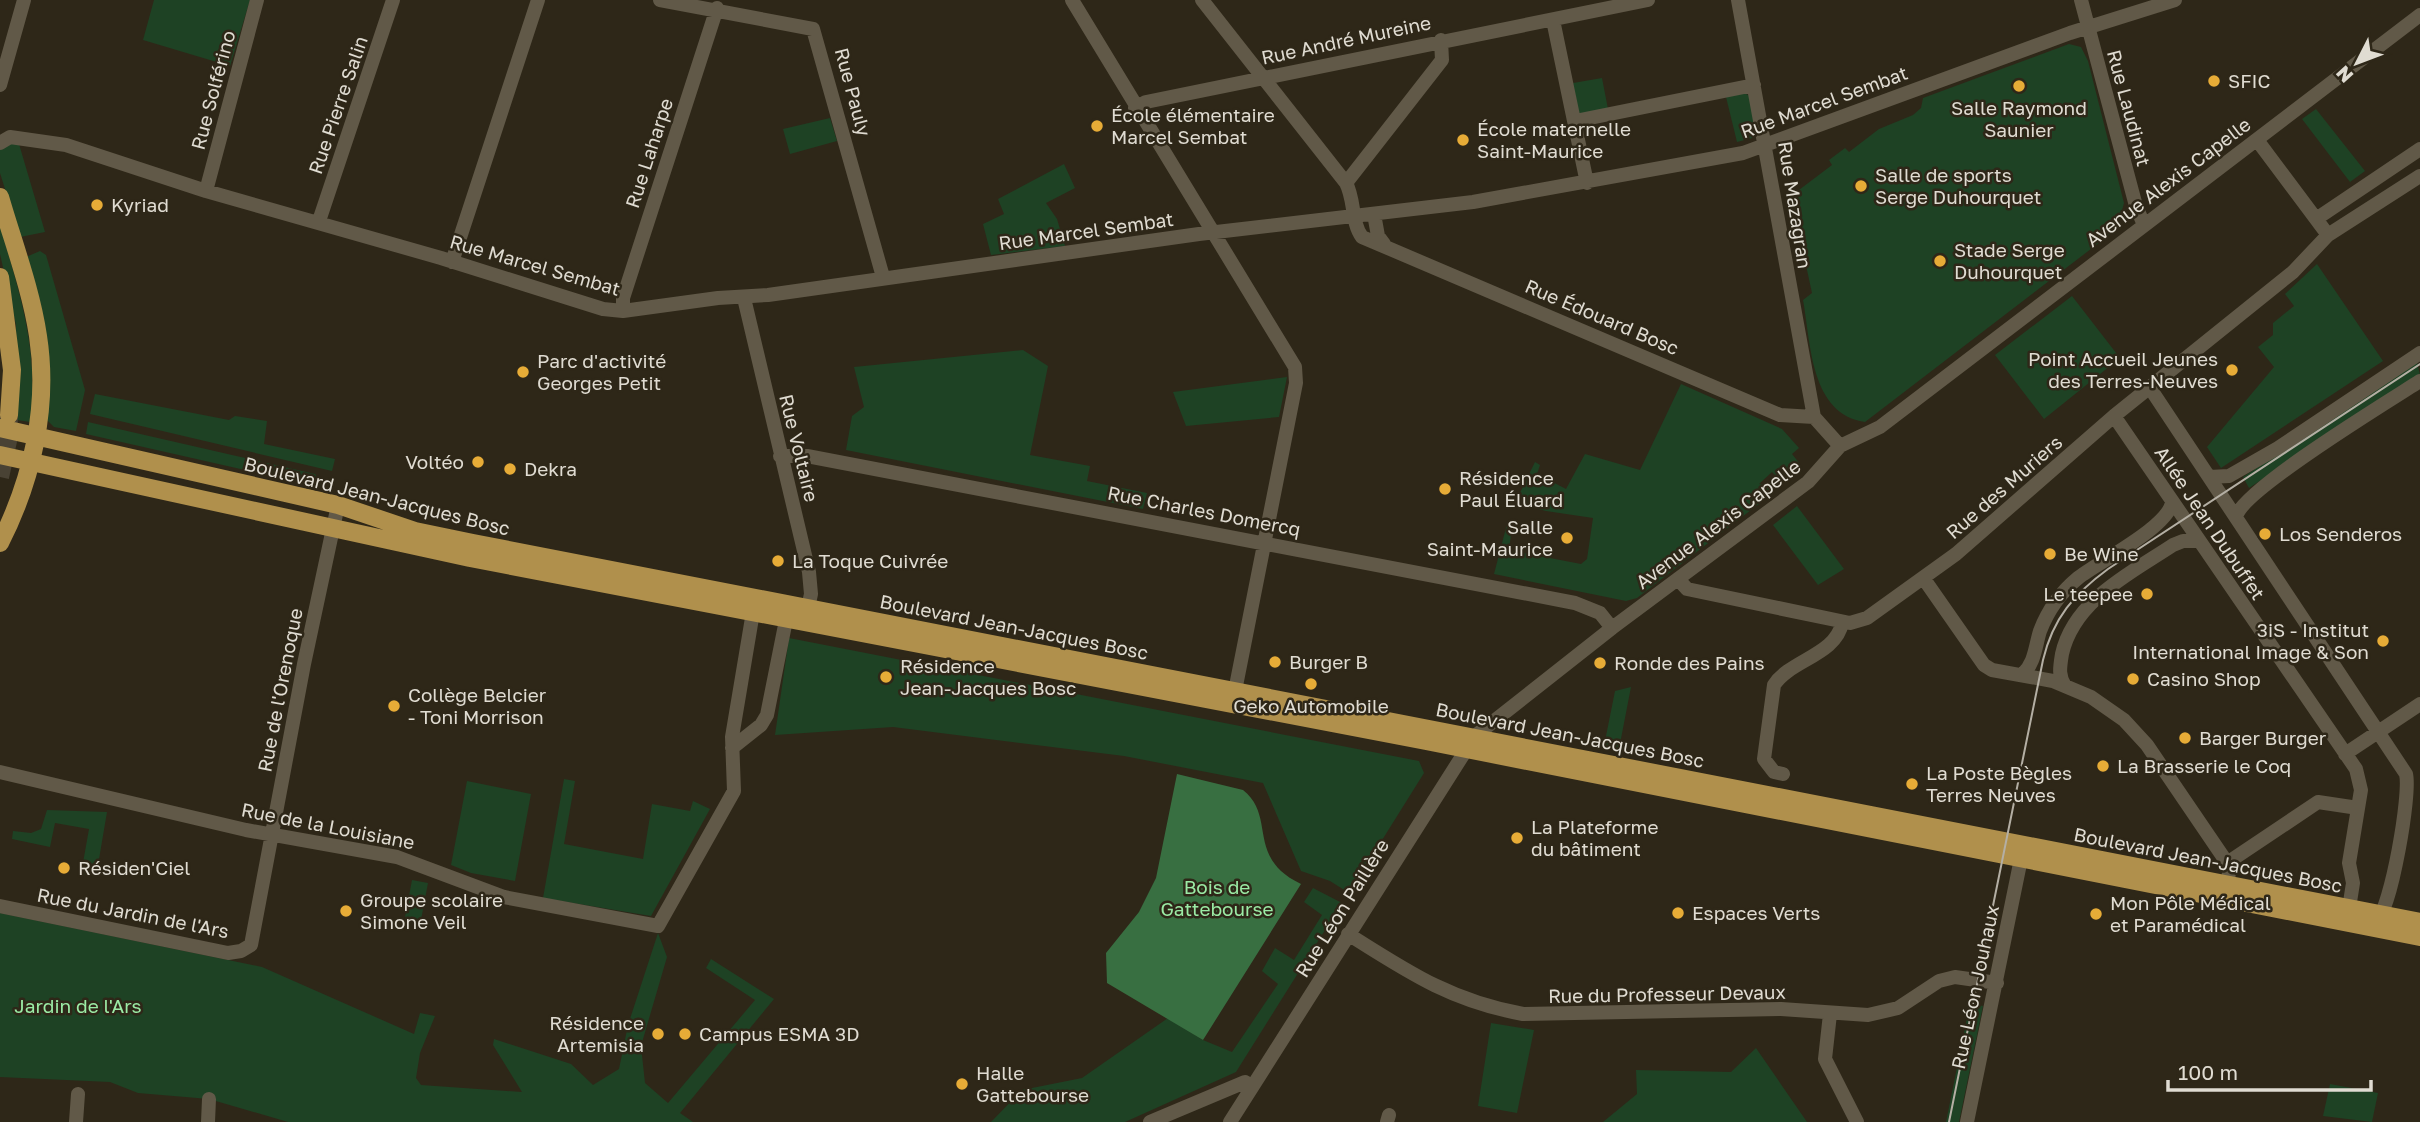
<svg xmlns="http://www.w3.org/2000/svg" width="2420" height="1122" viewBox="0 0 2420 1122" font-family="'Golos Text',sans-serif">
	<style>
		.green { fill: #1e4224 }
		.forest { fill: #386f41 }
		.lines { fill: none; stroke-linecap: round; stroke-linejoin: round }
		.major-tunnel { stroke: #494234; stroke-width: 18; stroke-dasharray: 18 9; stroke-linecap: butt }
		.minor { stroke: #615948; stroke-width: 14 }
		.major { stroke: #b0904c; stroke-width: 18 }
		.tram { stroke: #b4afa4; stroke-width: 2 }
		.poi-dot { fill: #e7ac37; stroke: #2e2718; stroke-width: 2.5 }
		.labels { text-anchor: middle; stroke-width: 5; stroke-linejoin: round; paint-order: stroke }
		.street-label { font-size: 19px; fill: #e0dcd2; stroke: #2e2718 }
		.poi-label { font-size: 19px; fill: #e0dcd2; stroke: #2e2718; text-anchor: start }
		.park-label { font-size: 19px; fill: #9beba5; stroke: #2e2718 }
	</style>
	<rect width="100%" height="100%" fill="#2e2718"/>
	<path class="green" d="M154,0h96l-20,66 -87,-26z
		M2069,44l12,3 7,14 36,142 -7,26 -252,193c-55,-8 -54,-79 -62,-122l9,-7 -21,-97 41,-31 -3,-5 16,-12 4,4 30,-23 34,-14 8,-7 2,-10z
		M1602,78l6,31 -29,6 -6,-32z
		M1744,93l6,3 7,35 -5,7 -15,4 -11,-45z
		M2316,109l49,62 -15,11 -48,-63z
		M830,118l7,23 -47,13 -7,-25z
		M9,143l10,1 26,88 -25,5 -20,-64v-23z
		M1064,164l11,24 -29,15 11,16 8,27 -74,9 -8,-31 21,-10 -6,-15z
		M0,225c19,66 40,128 30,197l-13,-2 -1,-95 -16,-71z
		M40,251l6,4 39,135 -9,41 -22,-4 -9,-9 -19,-161z
		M2317,264l66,97 -162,107 -14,-21 67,-80 -16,-20 15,-12v-12l21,-17 -9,-12z
		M2072,296l48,62 -76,61 -49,-64z
		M1023,350l25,16 -18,89 60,11 -3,15 60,12 -4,16 -297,-59 6,-34 12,-9 -10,-40z
		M2417,362l3,13 -171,113 -6,-11z
		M1287,377l-8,40 -93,9 -13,-34z
		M1681,384l101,45 17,19 -7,6 8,10 -19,17 -9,-9 -13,12 8,1 6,8 -136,105 -11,3 -132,-27 13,-50 5,3 -3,23 72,14 6,-5 6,-41 -47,-7 -31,-8 20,-41 5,3 -3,9 29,15 19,-35 55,16z
		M95,394l134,26 6,-4 32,5 -3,23 71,15 -3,12 -242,-57z
		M88,422l227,52 6,8 -1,5 -234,-53z
		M1797,506l47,63 -26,16 -45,-60z
		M789,638l630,123 5,12 -75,120 -19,-12 -29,-10 -38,-88 -139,-27 -231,-29 -118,8z
		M1631,687l-12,62 -15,-3 11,-55z
		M564,779l11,2 -11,63 79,15 9,-55 38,7 3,-10 17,8 -59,107 -108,-18z
		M467,781l64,13 -16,87 -44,-8 -20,-8z
		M47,810l60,2 -11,65 -15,-3 8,-45 -34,-6 -5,24 -38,-8 1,-8 18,2 10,-4z
		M412,880l16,3 -7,37 -16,-3z
		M1313,888l29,15 -106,169 -111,50h-134l31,-32 60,-12 86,-60 35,22 29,12 46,-68 -16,-13 13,-23 19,12 28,-45 -18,-13z
		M0,913l262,54 152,67 6,-21 15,3 -15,37 -4,25 5,7 101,7 -29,-47 1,-6 77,25 22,21 26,-16 9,-44 30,-92 9,24 -26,89 4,37 23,20 87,-103 -49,-32 5,-9 63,40 -94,114 13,9h-405l-79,-23 -71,-6 -28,-11 -110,-5z
		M1970,1003l13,3 -24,116h-13z
		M1491,1023l43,7 -17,83 -39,-7z
		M1756,1048l51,74h-204l34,-28 -1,-24 95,2z
		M2330,1084l48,9 -6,29 -49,-6z"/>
	<path class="forest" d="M1177,774l66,16c34,27 2,67 58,94l-98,156 -96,-57 -1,-30 33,-41 17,-34z"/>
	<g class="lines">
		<path class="major-tunnel" d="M0,477l8,-36 1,-26"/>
		<path class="minor" d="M660,0l153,29 70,248
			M1072,0l223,367 1,16 -61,308
			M1202,0l144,183c9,17 5,39 16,54l418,178 34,2 26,29
			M1738,0l76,417
			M2081,0l55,206 8,19
			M1553,20l34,163
			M0,85l24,-85
			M1135,108l11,-6 502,-102
			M1575,121l179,-36
			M0,143l10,-6 56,8 140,46 235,67 162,51 20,2 95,-13 50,-3 431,-61 274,-32 270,-49 327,-120 105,-33
			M1346,183l96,-123 -1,-20
			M206,191l51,-191
			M1374,214l4,22 6,8
			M2316,219l104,-70
			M319,221l74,-221
			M2328,235l92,-59
			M452,262l86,-262
			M744,298l65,274 2,22 -5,23
			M623,311v-13l94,-290
			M2150,388l256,386c5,20 -15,134 -29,146
			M2114,416l242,353 5,21 -12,73 4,20 -3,19 -7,5
			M780,456h27l768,147 25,10 12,15
			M2209,477l20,-1 49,-28 142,-95
			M2236,517c6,-27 153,-116 184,-136
			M1678,579l9,10 163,34 17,-5 89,-64 158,-138 179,-144 35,-37 -71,-95
			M1924,579l60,86 8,5 61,11 38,16 33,23 23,25 83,122 -3,18
			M2022,675c13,-12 13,-28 18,-44 8,-21 21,-39 38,-53 20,-16 93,-52 94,-77
			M2065,686c-7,-11 -5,-19 -3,-32 12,-54 69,-81 111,-109l10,-4h16
			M732,748l29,-23 6,-10 21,-105
			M2345,754l75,-50
			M0,772l246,58 151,27 107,40 154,29 76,-135 -2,-54 21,-125
			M1783,774l-9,-2 -10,-13 10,-74c16,-25 62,-30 68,-62
			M2227,863l91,-61 40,6
			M0,906l228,47 13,-2 10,-6 53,-281 34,-159
			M1348,934c60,38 103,67 175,80l258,-5 87,6 30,-7 41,-27 16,-4 42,6
			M1830,1014l-5,45 32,63
			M76,1122l2,-28
			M208,1122l1,-23
			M1150,1122l95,-40 7,5
			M1230,1122l245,-386 137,-108 196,-146 32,-36 40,-19 540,-412
			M1387,1122l2,-7
			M1967,1122l56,-273"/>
		<path class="major" d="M0,197c13,45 31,92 38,139 11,71 -6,144 -38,207
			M0,277l12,93 -3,45
			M0,428l338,77 77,26 58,12 1947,379
			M0,455l470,103 956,183 994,196"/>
		<path class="tram" d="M1949,1122l94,-462c10,-42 31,-66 65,-91l312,-205"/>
	</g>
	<g class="poi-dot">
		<circle cx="2214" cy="81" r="7"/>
		<circle cx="2019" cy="86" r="7"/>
		<circle cx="1097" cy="126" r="7"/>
		<circle cx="1463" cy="140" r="7"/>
		<circle cx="1861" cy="186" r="7"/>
		<circle cx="97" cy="205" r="7"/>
		<circle cx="1940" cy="261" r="7"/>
		<circle cx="2232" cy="370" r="7"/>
		<circle cx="523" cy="372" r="7"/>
		<circle cx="478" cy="462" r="7"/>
		<circle cx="510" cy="469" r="7"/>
		<circle cx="1445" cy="489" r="7"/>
		<circle cx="2265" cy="534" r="7"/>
		<circle cx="1567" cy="538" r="7"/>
		<circle cx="2050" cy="554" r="7"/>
		<circle cx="778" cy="561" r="7"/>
		<circle cx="2147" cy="594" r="7"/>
		<circle cx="2383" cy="641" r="7"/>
		<circle cx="1275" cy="662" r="7"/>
		<circle cx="1600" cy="663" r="7"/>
		<circle cx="886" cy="677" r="7"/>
		<circle cx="2133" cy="679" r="7"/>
		<circle cx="1311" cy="684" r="7"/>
		<circle cx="394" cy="706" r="7"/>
		<circle cx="2185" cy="738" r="7"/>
		<circle cx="2103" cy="766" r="7"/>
		<circle cx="1912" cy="784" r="7"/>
		<circle cx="1517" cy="838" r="7"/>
		<circle cx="64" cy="868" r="7"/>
		<circle cx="346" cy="911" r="7"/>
		<circle cx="1678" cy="913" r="7"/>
		<circle cx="2096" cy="914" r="7"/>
		<circle cx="658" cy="1034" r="7"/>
		<circle cx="685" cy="1034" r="7"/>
		<circle cx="962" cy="1084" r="7"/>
	</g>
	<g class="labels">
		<g class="street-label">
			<text transform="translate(1346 40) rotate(-12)" y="7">Rue André Mureine</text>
			<text transform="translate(213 90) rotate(-75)" y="7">Rue Solférino</text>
			<text transform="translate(853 92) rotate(75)" y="7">Rue Pauly</text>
			<text transform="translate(1824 102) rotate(-20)" y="7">Rue Marcel Sembat</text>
			<text transform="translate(338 105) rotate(-71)" y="7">Rue Pierre Salin</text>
			<text transform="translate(2129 108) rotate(75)" y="7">Rue Laudinat</text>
			<text transform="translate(649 153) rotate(-72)" y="7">Rue Laharpe</text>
			<text transform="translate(2168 182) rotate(-37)" y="7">Avenue Alexis Capelle</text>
			<text transform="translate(1795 205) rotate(81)" y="7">Rue Mazagran</text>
			<text transform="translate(1086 231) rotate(-8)" y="7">Rue Marcel Sembat</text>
			<text transform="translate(535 265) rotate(16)" y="7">Rue Marcel Sembat</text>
			<text transform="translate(1602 317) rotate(23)" y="7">Rue Édouard Bosc</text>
			<text transform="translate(799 448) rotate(76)" y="7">Rue Voltaire</text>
			<text transform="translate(2004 487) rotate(-41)" y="7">Rue des Muriers</text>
			<text transform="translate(377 496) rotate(14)" y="7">Boulevard Jean-Jacques Bosc</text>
			<text transform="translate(1204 511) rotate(11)" y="7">Rue Charles Domercq</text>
			<text transform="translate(2210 523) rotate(56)" y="7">Allée Jean Dubuffet</text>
			<text transform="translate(1718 524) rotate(-37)" y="7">Avenue Alexis Capelle</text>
			<text transform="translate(1014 627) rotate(11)" y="7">Boulevard Jean-Jacques Bosc</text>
			<text transform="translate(280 690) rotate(-79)" y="7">Rue de l'Orenoque</text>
			<text transform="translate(1570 735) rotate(11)" y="7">Boulevard Jean-Jacques Bosc</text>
			<text transform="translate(328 826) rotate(11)" y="7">Rue de la Louisiane</text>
			<text transform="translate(2208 860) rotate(11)" y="7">Boulevard Jean-Jacques Bosc</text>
			<text transform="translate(1342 908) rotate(-58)" y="7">Rue Léon Paillère</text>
			<text transform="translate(133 913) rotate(11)" y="7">Rue du Jardin de l'Ars</text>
			<text transform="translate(1975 987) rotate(-78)" y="7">Rue Léon Jouhaux</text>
			<text transform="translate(1667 994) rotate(-1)" y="7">Rue du Professeur Devaux</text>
		</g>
		<g class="poi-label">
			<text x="2228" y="88">SFIC</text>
			<text x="2019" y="115" text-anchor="middle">Salle Raymond<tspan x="2019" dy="22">Saunier</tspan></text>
			<text x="1111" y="122">École élémentaire<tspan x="1111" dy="22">Marcel Sembat</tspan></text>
			<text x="1477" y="136">École maternelle<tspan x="1477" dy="22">Saint-Maurice</tspan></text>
			<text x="1875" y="182">Salle de sports<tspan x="1875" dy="22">Serge Duhourquet</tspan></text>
			<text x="111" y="212">Kyriad</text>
			<text x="1954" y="257">Stade Serge<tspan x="1954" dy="22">Duhourquet</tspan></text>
			<text x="2218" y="366" text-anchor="end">Point Accueil Jeunes<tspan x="2218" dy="22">des Terres-Neuves</tspan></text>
			<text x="537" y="368">Parc d'activité<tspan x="537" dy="22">Georges Petit</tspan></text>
			<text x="464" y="469" text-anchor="end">Voltéo</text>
			<text x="524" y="476">Dekra</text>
			<text x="1459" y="485">Résidence<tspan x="1459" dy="22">Paul Éluard</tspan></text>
			<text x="1553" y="534" text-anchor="end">Salle<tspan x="1553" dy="22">Saint-Maurice</tspan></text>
			<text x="2279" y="541">Los Senderos</text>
			<text x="2064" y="561">Be Wine</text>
			<text x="792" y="568">La Toque Cuivrée</text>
			<text x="2133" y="601" text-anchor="end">Le teepee</text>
			<text x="2369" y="637" text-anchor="end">3iS - Institut<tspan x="2369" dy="22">International Image &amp; Son</tspan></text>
			<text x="1289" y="669">Burger B</text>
			<text x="1614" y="670">Ronde des Pains</text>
			<text x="900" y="673">Résidence<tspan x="900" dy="22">Jean-Jacques Bosc</tspan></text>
			<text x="2147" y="686">Casino Shop</text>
			<text x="408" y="702">Collège Belcier<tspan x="408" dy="22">- Toni Morrison</tspan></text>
			<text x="1311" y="713" text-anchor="middle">Geko Automobile</text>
			<text x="2199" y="745">Barger Burger</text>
			<text x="2117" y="773">La Brasserie le Coq</text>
			<text x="1926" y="780">La Poste Bègles<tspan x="1926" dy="22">Terres Neuves</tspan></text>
			<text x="1531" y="834">La Plateforme<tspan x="1531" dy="22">du bâtiment</tspan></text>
			<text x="78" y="875">Résiden'Ciel</text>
			<text x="360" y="907">Groupe scolaire<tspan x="360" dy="22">Simone Veil</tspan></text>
			<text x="2110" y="910">Mon Pôle Médical<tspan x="2110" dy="22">et Paramédical</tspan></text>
			<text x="1692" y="920">Espaces Verts</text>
			<text x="644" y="1030" text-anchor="end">Résidence<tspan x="644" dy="22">Artemisia</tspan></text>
			<text x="699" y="1041">Campus ESMA 3D</text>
			<text x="976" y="1080">Halle<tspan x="976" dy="22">Gattebourse</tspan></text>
		</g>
		<g class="park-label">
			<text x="1217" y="894">Bois de<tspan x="1217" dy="22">Gattebourse</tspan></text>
			<text x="78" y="1013">Jardin de l'Ars</text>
		</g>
	</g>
	<g transform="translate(2357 63) rotate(228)" stroke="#2e2718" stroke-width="5" paint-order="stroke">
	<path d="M0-5L12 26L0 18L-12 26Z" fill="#e0dcd2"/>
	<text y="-10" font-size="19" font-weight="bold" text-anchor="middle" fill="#e0dcd2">N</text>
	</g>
	<path d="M2168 1080v10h203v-10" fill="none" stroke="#e0dcd2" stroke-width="3.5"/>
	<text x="2178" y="1080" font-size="21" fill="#e0dcd2" stroke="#2e2718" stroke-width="5" paint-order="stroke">100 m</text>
</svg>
